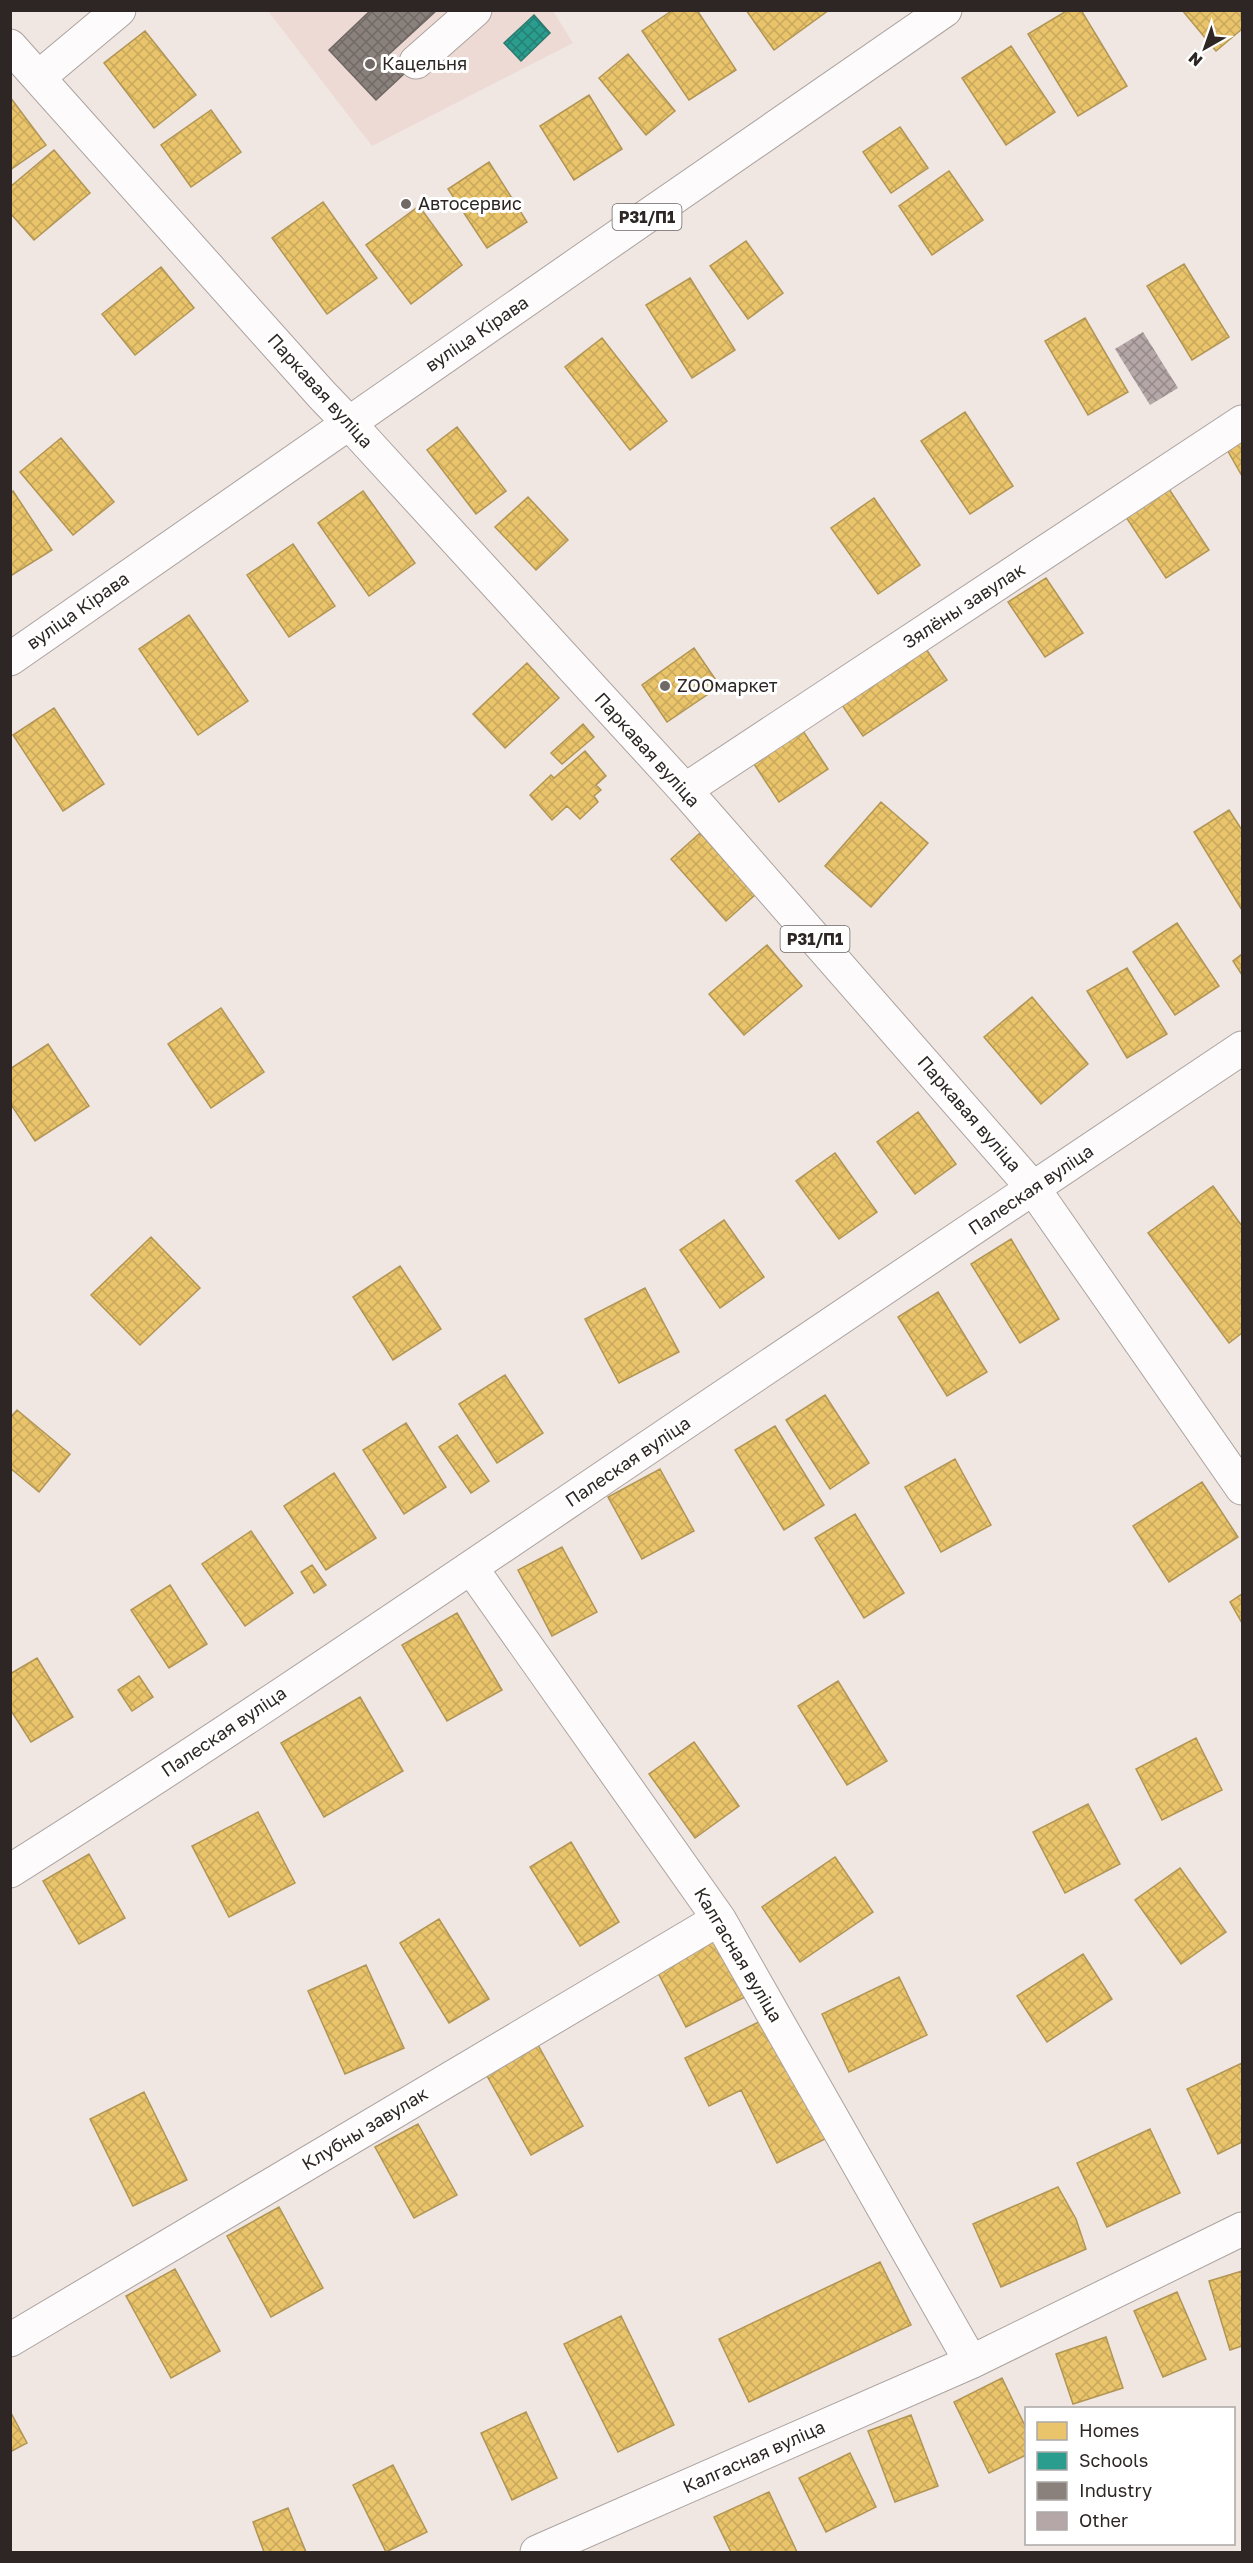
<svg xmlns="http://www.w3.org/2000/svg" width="1253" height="2563" viewBox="0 0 1253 2563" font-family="'Golos Text',sans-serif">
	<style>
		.built { fill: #eedad4 }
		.homes { fill: url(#homes-cross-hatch); stroke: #b19555; stroke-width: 1.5 }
		.schools { fill: url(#schools-cross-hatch); stroke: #2b796f; stroke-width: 1.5 }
		.industry { fill: url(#industry-cross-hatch); stroke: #6e6662; stroke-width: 1.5 }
		.building { fill: url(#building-cross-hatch) }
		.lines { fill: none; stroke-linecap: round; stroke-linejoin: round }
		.minor-casing { stroke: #aba3a0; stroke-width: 35 }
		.major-casing { stroke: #aba3a0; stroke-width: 35 }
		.minor { stroke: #fdfbfb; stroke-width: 33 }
		.major { stroke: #fdfbfb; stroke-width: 33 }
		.poi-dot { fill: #716966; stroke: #fff; stroke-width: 2 }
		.labels { text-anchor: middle; stroke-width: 6; stroke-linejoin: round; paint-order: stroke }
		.shield { fill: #fff; stroke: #6c6766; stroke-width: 1.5 }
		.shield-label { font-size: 16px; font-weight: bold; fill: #2d2624 }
		.poi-label { font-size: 18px; fill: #2d2624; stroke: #fff; text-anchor: start }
		.street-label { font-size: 18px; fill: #2d2624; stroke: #fff }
	</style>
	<defs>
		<pattern id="homes-cross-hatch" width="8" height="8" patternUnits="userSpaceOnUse" patternTransform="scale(1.5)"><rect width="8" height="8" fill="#e9c46a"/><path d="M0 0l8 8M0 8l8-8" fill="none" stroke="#c8a85c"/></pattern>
		<pattern id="schools-cross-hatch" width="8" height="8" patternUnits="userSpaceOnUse" patternTransform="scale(1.5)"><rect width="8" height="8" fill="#2a9d8f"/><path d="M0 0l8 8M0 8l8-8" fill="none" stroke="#248075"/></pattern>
		<pattern id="industry-cross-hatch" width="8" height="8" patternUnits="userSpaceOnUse" patternTransform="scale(1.5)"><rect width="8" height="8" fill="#8a817c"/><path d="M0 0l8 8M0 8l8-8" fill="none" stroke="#716965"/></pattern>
		<pattern id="building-cross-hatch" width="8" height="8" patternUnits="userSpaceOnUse" patternTransform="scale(1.5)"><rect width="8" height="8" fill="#b5a7a8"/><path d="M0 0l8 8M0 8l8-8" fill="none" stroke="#948889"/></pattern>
	</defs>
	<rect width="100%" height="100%" fill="#f0e6e2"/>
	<path class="built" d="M268,11h285l20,32 -201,103z"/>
	<path class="homes" d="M673,10h24l39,60 -47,30 -47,-69z
		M746,10h83l-55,40z
		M1068,10h13l46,76 -49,30 -50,-82z
		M1182,10h59l1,19 -26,22z
		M145,31l51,64 -42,33 -50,-65z
		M1011,46l44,66 -49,33 -44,-67z
		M628,54l47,57 -29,24 -47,-57z
		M589,95l33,54 -48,31 -34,-54z
		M10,97l36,48 -36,25z
		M211,110l30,42 -50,35 -30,-42z
		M900,127l28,41 -37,25 -28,-41z
		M54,150l36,43 -56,47 -24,-27v-26z
		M489,162l38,60 -40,26 -39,-59z
		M949,171l34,49 -51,35 -33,-49z
		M323,202l54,76 -50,36 -55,-76z
		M419,206l43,59 -51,39 -45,-59z
		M746,241l37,52 -35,26 -38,-53z
		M1184,264l45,73 -37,23 -45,-74z
		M161,267l33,41 -59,47 -33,-41z
		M690,278l45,72 -43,28 -46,-73z
		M1085,318l43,74 -40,23 -43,-74z
		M602,338l65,83 -37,29 -65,-83z
		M965,412l48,74 -43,28 -49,-73z
		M457,427l49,64 -30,23 -49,-64z
		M1242,437v39l-17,-30z
		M61,438l53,64 -41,33 -53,-63z
		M1167,486l42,64 -43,28 -42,-64z
		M13,491l39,59 -40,25 -2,-2v-80z
		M363,491l52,72 -46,33 -51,-73z
		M528,497l40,43 -32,30 -41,-43z
		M874,498l46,67 -42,29 -47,-66z
		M293,544l42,62 -46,31 -42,-62z
		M1046,578l37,55 -38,24 -37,-55z
		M189,615l59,86 -50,34 -59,-86z
		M924,646l23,34 -84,56 -23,-34z
		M694,648l26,38 -53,36 -25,-37z
		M527,663l32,35 -54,50 -32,-34z
		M54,708l50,76 -41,27 -50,-76z
		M583,724l11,13 -32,27 -11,-11z
		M803,731l25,38 -49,33 -25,-38z
		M585,751l21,25 -10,9 5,5 -7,6 4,6 -18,17 -13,-13 -15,14 -22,-25 21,-20 3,3z
		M881,802l47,41 -57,64 -46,-41z
		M1229,810l13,20v80l-48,-78z
		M700,833l55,62 -29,26 -55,-62z
		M1177,923l42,63 -44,29 -42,-63z
		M767,945l35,41 -58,49 -35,-41z
		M1242,954v21l-9,-14z
		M1127,968l40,66 -40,24 -40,-67z
		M1032,997l56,67 -47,40 -57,-67z
		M221,1008l43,64 -53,36 -43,-64z
		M48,1044l41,62 -54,35 -25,-38v-34z
		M918,1112l38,52 -41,30 -38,-52z
		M835,1153l42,59 -38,27 -43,-58z
		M1213,1186l29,40v107l-13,10 -81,-110z
		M724,1220l40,57 -44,31 -40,-58z
		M151,1237l49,51 -60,57 -49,-50z
		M1011,1239l48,80 -39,24 -49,-79z
		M400,1266l41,63 -48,31 -40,-63z
		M645,1288l34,64 -60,31 -34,-64z
		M938,1292l49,80 -40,24 -49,-79z
		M505,1375l38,58 -46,30 -38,-59z
		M825,1395l44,68 -39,26 -44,-69z
		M17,1410l53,44 -31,38 -29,-24v-50z
		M406,1423l40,64 -42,27 -41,-64z
		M775,1426l49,79 -40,25 -49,-80z
		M457,1435l32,46 -18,12 -32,-46z
		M955,1459l36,66 -50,27 -36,-65z
		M660,1469l34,62 -52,28 -34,-62z
		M334,1473l42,65 -50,32 -42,-64z
		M1202,1482l36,55 -69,45 -36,-56z
		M855,1514l49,79 -40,25 -49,-80z
		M251,1531l42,62 -48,33 -43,-62z
		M562,1547l35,65 -45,24 -34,-66z
		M312,1565l14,20 -12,8 -13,-21z
		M170,1585l37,59 -38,24 -38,-58z
		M1242,1594v29l-12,-21z
		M457,1613l45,77 -55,31 -45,-76z
		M37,1658l36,59 -42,25 -21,-33v-35z
		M139,1676l14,21 -21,14 -14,-21z
		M838,1681l49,80 -40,24 -49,-79z
		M360,1697l43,74 -79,46 -43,-74z
		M1196,1738l26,52 -60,30 -26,-51z
		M694,1742l45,64 -44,32 -46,-64z
		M1088,1804l32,60 -55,29 -32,-61z
		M258,1812l37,71 -66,34 -37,-71z
		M571,1842l48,80 -39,24 -50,-79z
		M89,1854l36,64 -46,26 -36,-63z
		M835,1857l38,55 -73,50 -38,-55z
		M1180,1868l46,64 -45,32 -46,-64z
		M439,1919l50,80 -40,24 -49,-80z
		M718,1931l33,63 -65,33 -32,-62z
		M1083,1954l29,45 -65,43 -30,-46z
		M366,1965l38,83 -59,26 -37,-83z
		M899,1977l28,58 -78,37 -27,-58z
		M769,2017l60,120 -52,26 -36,-73 -32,16 -24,-48z
		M538,2045l45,81 -52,29 -45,-81z
		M1242,2063v79l-24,12 -31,-65z
		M144,2092l43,88 -54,26 -43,-87z
		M418,2124l39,71 -43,23 -39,-71z
		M1150,2129l30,64 -73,34 -30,-64z
		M1058,2187l18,32 10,30 -85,38 -28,-63z
		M279,2207l44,81 -52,29 -44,-81z
		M880,2262l31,63 -162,77 -30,-63z
		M175,2269l45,82 -49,27 -45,-82z
		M1242,2271v75l-12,4 -21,-69z
		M1177,2292l29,67 -43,18 -29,-66z
		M621,2316l53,109 -56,27 -54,-108z
		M1106,2337l17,51 -50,16 -17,-50z
		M1002,2378l24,50v27l-37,18 -35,-71z
		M10,2411l17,32 -17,9z
		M526,2412l31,66 -45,22 -31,-67z
		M911,2415l27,71 -43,16 -27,-71z
		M850,2453l26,54 -50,25 -27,-54z
		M393,2465l34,67 -41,20 -33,-67z
		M769,2492l28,60h-66l-17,-35z
		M288,2508l18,44h-42l-11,-30z"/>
	<path class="schools" d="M534,15l16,18 -29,28 -17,-18z"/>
	<path class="industry" d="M371,10l65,1 -48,44 17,18 -29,27 -47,-50z"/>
	<path class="building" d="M1143,332l35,56 -28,17 -35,-56z"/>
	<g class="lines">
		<defs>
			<path id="minor" d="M10,46l312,349 26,27
				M416,62l59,-52
				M39,77l80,-67
				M685,790l557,-368
				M472,1569l247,350 252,443
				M10,1871c252,-159 497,-329 744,-495 162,-110 326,-219 488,-328
				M10,2340l709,-421
				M537,2552l434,-190 271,-133"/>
			<path id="major" d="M348,422l337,368 348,398 209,300
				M10,659c311,-218 623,-433 935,-649"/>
		</defs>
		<use href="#minor" class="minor-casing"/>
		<use href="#major" class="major-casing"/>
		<use href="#minor" class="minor"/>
		<use href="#major" class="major"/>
	</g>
	<g class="poi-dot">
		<circle cx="370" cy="64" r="6"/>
		<circle cx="406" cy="204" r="6"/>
		<circle cx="665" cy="686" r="6"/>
	</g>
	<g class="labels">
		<g class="shield">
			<rect x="612.5" y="204" width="69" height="26" rx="4.5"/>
			<rect x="780.5" y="926" width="69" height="26" rx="4.5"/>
		</g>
		<g class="shield-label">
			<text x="647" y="223">Р31/П1</text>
			<text x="815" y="945">Р31/П1</text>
		</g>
		<g class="poi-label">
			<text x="382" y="70">Кацельня</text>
			<text x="418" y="210">Автосервис</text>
			<text x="677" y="692">ZOOмаркет</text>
		</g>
		<g class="street-label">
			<text transform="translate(477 334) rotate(-34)" y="6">вуліца Кірава</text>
			<text transform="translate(320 391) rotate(48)" y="6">Паркавая вуліца</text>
			<text transform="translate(964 606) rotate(-33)" y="6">Зялёны завулак</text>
			<text transform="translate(78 611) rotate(-35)" y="6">вуліца Кірава</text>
			<text transform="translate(647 750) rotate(48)" y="6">Паркавая вуліца</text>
			<text transform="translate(969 1114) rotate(49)" y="6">Паркавая вуліца</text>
			<text transform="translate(1031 1190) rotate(-34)" y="6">Палеская вуліца</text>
			<text transform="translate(628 1462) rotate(-34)" y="6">Палеская вуліца</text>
			<text transform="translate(224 1732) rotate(-34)" y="6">Палеская вуліца</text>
			<text transform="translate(738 1955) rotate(59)" y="6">Калгасная вуліца</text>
			<text transform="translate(365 2129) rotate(-31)" y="6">Клубны завулак</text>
			<text transform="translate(754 2457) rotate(-24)" y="6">Калгасная вуліца</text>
		</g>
	</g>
	<rect width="1253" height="2563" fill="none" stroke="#2d2624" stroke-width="24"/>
	<rect x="1025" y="2407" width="210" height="138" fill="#ffffff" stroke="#aba8a7" stroke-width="1.5"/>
	<rect x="1037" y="2422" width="30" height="18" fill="#e9c46a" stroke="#aba8a7" stroke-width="1.5"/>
	<text x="1079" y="2437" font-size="18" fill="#2d2624">Homes</text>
	<rect x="1037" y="2452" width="30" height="18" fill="#2a9d8f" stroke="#aba8a7" stroke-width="1.5"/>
	<text x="1079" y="2467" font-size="18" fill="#2d2624">Schools</text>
	<rect x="1037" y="2482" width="30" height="18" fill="#8a817c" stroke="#aba8a7" stroke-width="1.5"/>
	<text x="1079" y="2497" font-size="18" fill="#2d2624">Industry</text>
	<rect x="1037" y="2512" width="30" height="18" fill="#b5a7a8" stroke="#aba8a7" stroke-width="1.5"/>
	<text x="1079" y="2527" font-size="18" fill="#2d2624">Other</text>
	<g transform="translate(1205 48) rotate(220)" stroke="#ffffff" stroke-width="4.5" paint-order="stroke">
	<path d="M0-4.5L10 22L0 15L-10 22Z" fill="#2d2624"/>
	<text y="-9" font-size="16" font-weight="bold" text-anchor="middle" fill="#2d2624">N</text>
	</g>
</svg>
